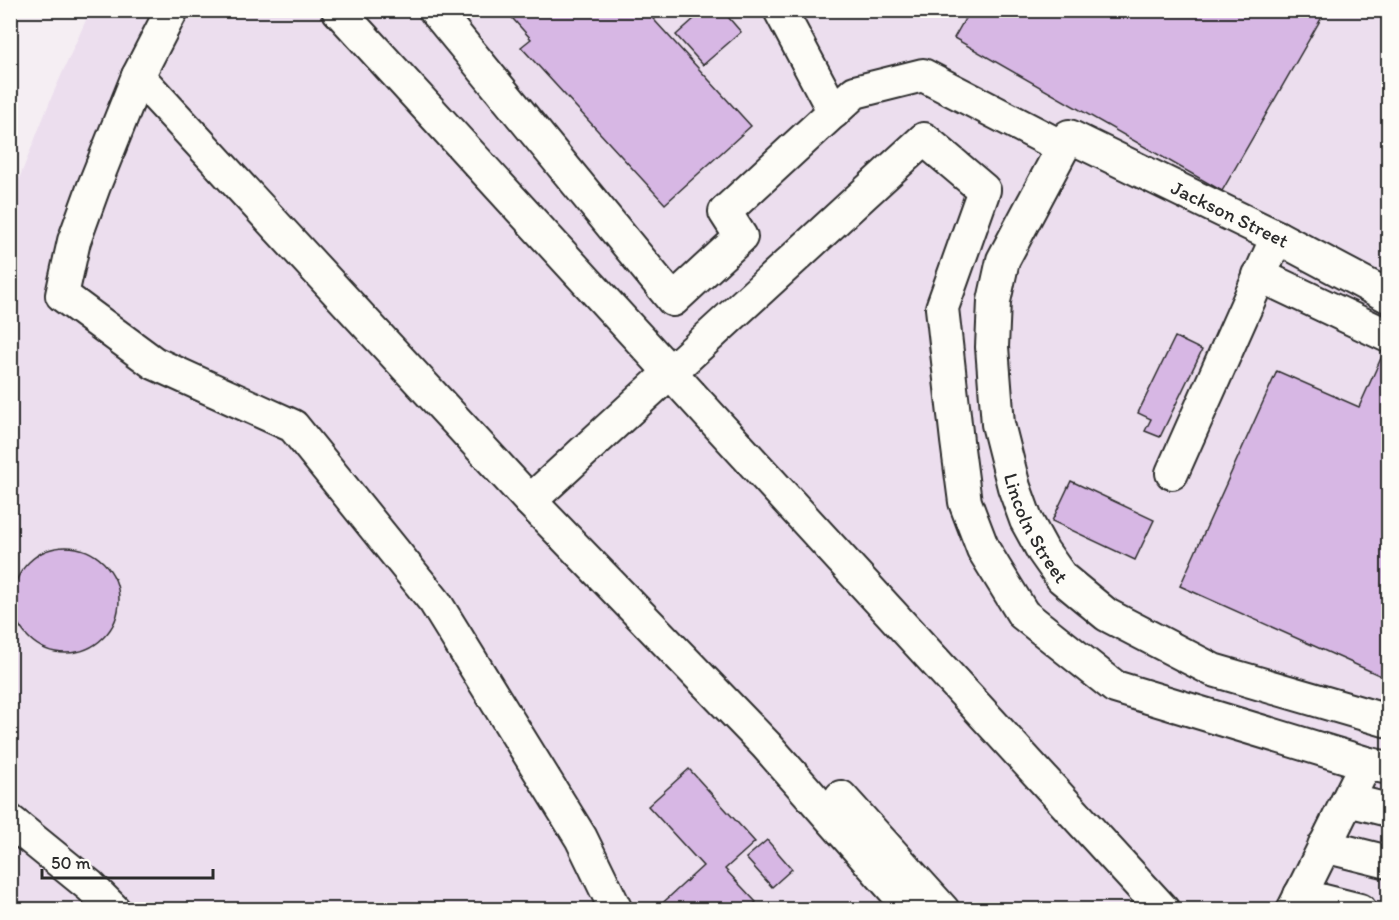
<svg xmlns="http://www.w3.org/2000/svg" width="1399" height="920" viewBox="0 0 1399 920" font-family="Itim,sans-serif">
	<style>
		.built { fill: #ecdeee }
		.building { fill: #d7b7e4; stroke: #2b2b2b; stroke-width: 1.5 }
		.lines { fill: none; stroke-linecap: round; stroke-linejoin: round }
		.minor-casing { stroke: #2b2b2b; stroke-width: 36 }
		.minor { stroke: #fdfcf7; stroke-width: 32 }
		.labels { text-anchor: middle; stroke-width: 4.5; stroke-linejoin: round; paint-order: stroke }
		.street-label { font-size: 20px; fill: #2b2b2b; stroke: #fdfcf7 }
	</style>
	<rect width="100%" height="100%" fill="#f5eef3"/>
	<filter id="ink" filterUnits="userSpaceOnUse"><feTurbulence type="fractalNoise" baseFrequency=".0167" numOctaves="2"/><feDisplacementMap in="SourceGraphic" scale="12" xChannelSelector="R" yChannelSelector="G"/><feConvolveMatrix kernelMatrix="1 2 1 2 8 2 1 2 1" color-interpolation-filters="sRGB"/></filter>
	<g filter="url(#ink)">
		<path class="built" d="M90,11h1298v898h-1377l-1,-707 42,-106z"/>
		<path class="building" d="M505,10h140l106,116 -86,78 -144,-157 10,-8z
			M704,10h18l19,22 -38,33 -27,-30z
			M970,10h356l-104,181 -268,-153z
			M1175,337l27,13 -42,87 -15,-6 6,-12 -13,-6z
			M1382,356l6,3v228l-2,6 2,2v84l-208,-93 97,-215 82,36z
			M1071,481l83,39 -19,40 -83,-39z
			M13 600a53 53 0 1 1 106 0a53 53 0 1 1-106 0Z
			M689,769l66,73 -30,27 31,33 -8,8h-93l48,-44 -55,-60z
			M767,840l25,29 -20,18 -26,-29z"/>
		<g class="lines">
			<defs>
				<g id="minor">
					<path d="M172,10l-34,66 -44,110 -20,55 -12,54 92,68 139,63 142,176 146,236 35,72"/>
					<path d="M338,10l825,900"/>
					<path d="M435,10l238,290 68,-63 -16,-25 130,-120 68,-17 139,72"/>
					<path d="M780,10l54,102"/>
					<path d="M138,76l392,425 236,244 146,165"/>
					<path d="M1259,275l129,61"/>
					<path id="s1" d="M1388,296l-111,-59 -208,-101 -66,124 -9,41 -2,46 6,77 16,63 12,33 17,31 19,27 45,37 106,55 175,51"/>
					<path d="M1172,473l105,-236"/>
					<path d="M530,501l394,-362 60,51 -42,118 15,133 8,61 18,47 40,65 92,73 251,76 22,5"/>
					<path d="M841,797l102,113"/>
					<path d="M1348,800l40,10"/>
					<path d="M10,821l80,65 24,24"/>
					<path d="M1324,846l64,16"/>
					<path d="M1300,895l60,15"/>
					<path d="M1293,910l73,-147"/>
				</g>
			</defs>
			<use href="#minor" class="minor-casing"/>
			<use href="#minor" class="minor"/>
		</g>
	</g>
	<g class="labels">
		<g class="street-label">
			<text transform="translate(1230 214) rotate(26)" y="7">Jackson Street</text>
			<text dy="7" stroke="none"><textPath href="#s1" startOffset="774">Lincoln Street</textPath></text>
		</g>
	</g>
	<rect width="1399" height="920" fill="none" stroke="#fdfcf7" stroke-width="36"/>
	<rect x="18" y="18" width="1363" height="884" fill="none" stroke="#2b2b2b" stroke-width="2" filter="url(#ink)"/>
	<path d="M42 869v9h171v-9" fill="none" stroke="#2b2b2b" stroke-width="3"/>
	<text x="51" y="869" font-size="18" fill="#2b2b2b" stroke="#fdfcf7" stroke-width="4.5" paint-order="stroke">50 m</text>
</svg>
